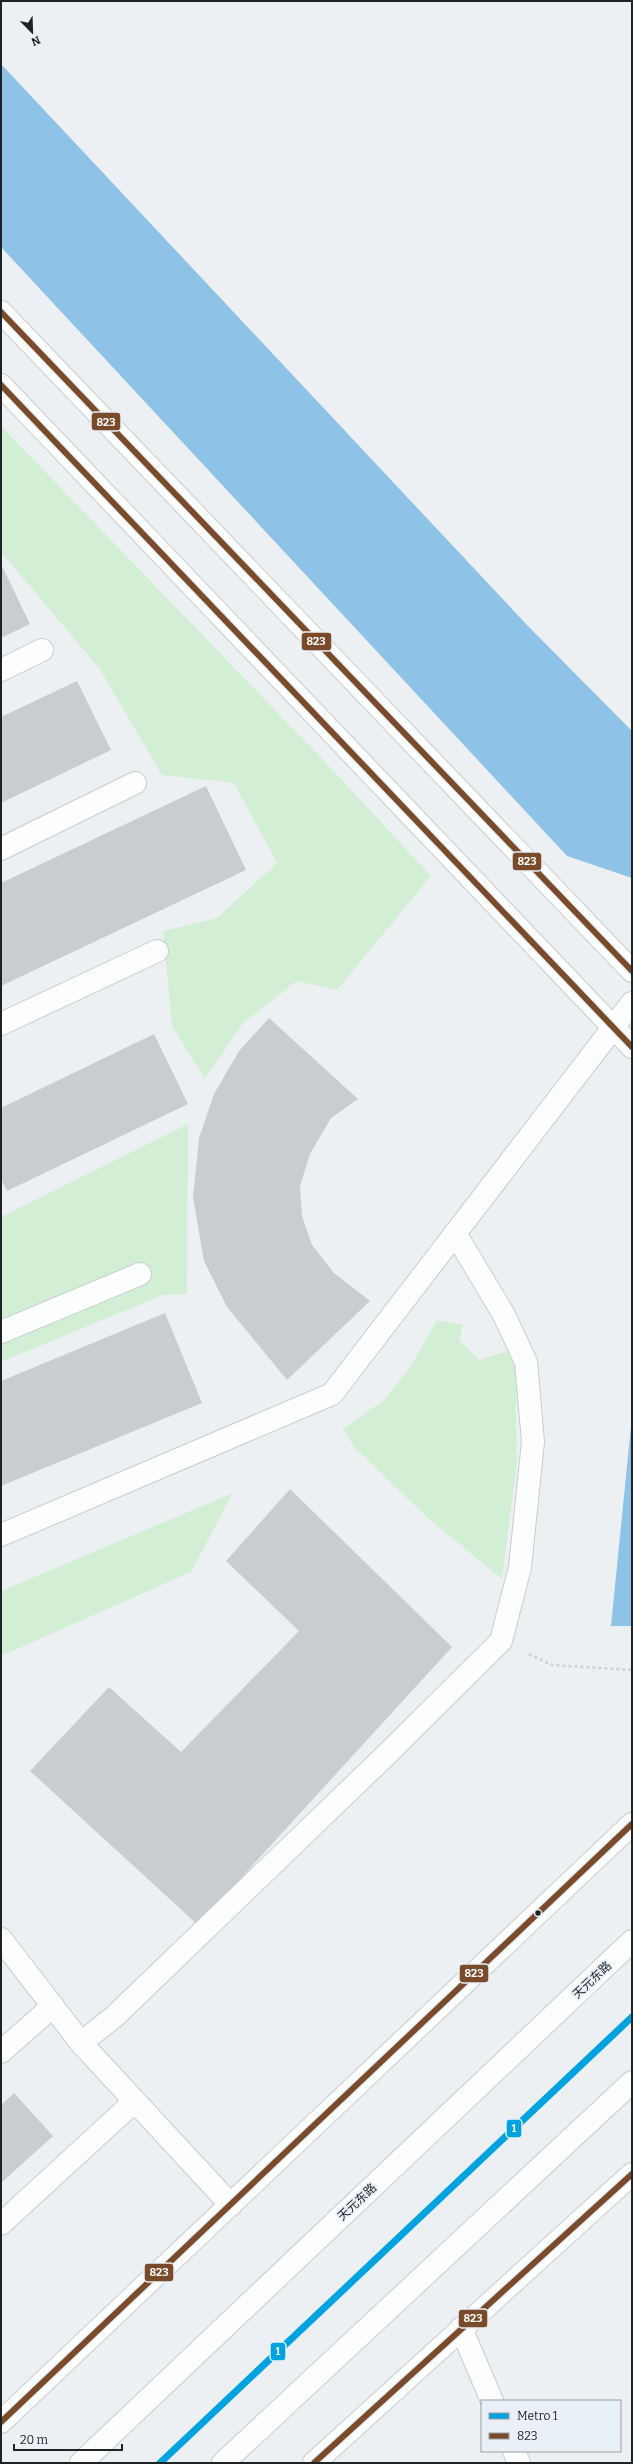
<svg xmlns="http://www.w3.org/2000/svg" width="633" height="2464" viewBox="0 0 633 2464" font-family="Bitter,'Noto Sans SC',serif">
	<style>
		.green { fill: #d2efd6 }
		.water { fill: #8ec2e6 }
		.building { fill: #cacdd0 }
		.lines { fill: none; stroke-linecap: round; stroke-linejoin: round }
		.minor-casing { stroke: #c9ccce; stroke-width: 24 }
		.major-casing { stroke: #c9ccce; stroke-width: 24 }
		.highway-casing { stroke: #c9ccce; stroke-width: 24 }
		.path { stroke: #cfd0d1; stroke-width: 2.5; stroke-dasharray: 3 3; stroke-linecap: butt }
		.minor { stroke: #fcfdfd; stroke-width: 22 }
		.major { stroke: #fcfdfd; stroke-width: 22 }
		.highway { stroke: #fcfdfd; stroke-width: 22 }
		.bus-1-casing { stroke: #e9f0f6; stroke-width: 9 }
		.bus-1 { stroke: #7a4b2a; stroke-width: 6 }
		.metro-1-casing { stroke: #e9f0f6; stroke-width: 10 }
		.metro-1 { stroke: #00a2df; stroke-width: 7 }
		.bus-dot { fill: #1f2224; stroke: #e9f0f6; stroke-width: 1.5 }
		.labels { text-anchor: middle; stroke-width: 4; stroke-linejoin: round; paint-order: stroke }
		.street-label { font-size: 12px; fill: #1f2224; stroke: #e9f0f6 }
		.line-badge { stroke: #e9f0f6; stroke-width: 1.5 }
		.badge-label { font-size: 11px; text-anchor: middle; font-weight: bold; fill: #fff }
	</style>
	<rect width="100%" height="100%" fill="#ecf0f3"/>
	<path class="green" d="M1,426l326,338 104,112 -94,114 -40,-9 -54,42 -38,56 -33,-53 -9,-95 54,-13 60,-55 -43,-80 -72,-8 -63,-107 -98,-116z
		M188,1124l-1,170 -24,1 -162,67v-145z
		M437,1320l26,5 -4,15 20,20 31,-10 7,25 -1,32 1,55 -15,117 -73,-60 -74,-71 -12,-19 41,-29 27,-34z
		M233,1493l-42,79 -190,84v-65z"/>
	<path class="water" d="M1,64l526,561 105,106v147l-65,-22 -566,-609z
		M632,1416v210h-21z"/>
	<path class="building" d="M1,564l29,60 -29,14z
		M77,681l34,69 -110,53v-86z
		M206,786l40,84 -245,116v-103z
		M269,1018l89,81 -27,19 -21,36 -10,32 2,30 10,29 22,28 36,28 -83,79 -60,-73 -23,-46 -11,-64 6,-59 15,-44 25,-43z
		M154,1034l34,70 -181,87 -6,-12v-71z
		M165,1313l37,90 -201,83v-105z
		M290,1489l162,158 -254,278 -168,-154 79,-84 72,65 118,-121 -73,-70z
		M14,2093l39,43 -52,47v-78z"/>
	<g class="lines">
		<defs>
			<path id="minor" d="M1,670l41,-20
				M1,849l134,-66
				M1,1024l156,-73
				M1,1332l139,-58
				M1,1535l331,-141 300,-391
				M1,1939l80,104
				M1,2052l52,-46
				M231,2205l-150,-162 34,-27 271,-261 115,-114 19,-74 13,-125 -7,-80 -22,-47 -49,-82
				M1,2224l134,-123
				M461,2328l31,73
				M1,2422l631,-598
				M514,2451l5,12
				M314,2463l318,-289"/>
			<path id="major" d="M1,312l631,659
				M1,385l631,662"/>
			<path id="highway" d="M81,2463l551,-522
				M223,2463l409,-381"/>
		</defs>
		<use href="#minor" class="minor-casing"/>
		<use href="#major" class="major-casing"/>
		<use href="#highway" class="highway-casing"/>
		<path class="path" d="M529,1654l23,11 80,5"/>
		<use href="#minor" class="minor"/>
		<use href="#major" class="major"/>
		<use href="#highway" class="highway"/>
		<defs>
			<path id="bus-1" d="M1,312l631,659
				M1,385l631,662
				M1,2422l631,-598
				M314,2463l318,-289"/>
		</defs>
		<use href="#bus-1" class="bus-1-casing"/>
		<use href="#bus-1" class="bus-1"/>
		<defs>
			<path id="metro-1" d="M160,2463l472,-446"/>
		</defs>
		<use href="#metro-1" class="metro-1-casing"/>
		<use href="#metro-1" class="metro-1"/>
	</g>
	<circle class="bus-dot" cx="538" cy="1913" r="3.5"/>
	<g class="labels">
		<g class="street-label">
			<text transform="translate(592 1980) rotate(-43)" y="4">天元东路</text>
			<text transform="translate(357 2202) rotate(-43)" y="4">天元东路</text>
		</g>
	</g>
	<g class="line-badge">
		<rect x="91" y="412" width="30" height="19" rx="4" fill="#7a4b2a"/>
		<rect x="301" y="632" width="31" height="19" rx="4" fill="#7a4b2a"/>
		<rect x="512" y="852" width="30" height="19" rx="4" fill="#7a4b2a"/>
		<rect x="459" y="1964" width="30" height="19" rx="4" fill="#7a4b2a"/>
		<rect x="506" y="2119" width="16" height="19" rx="4" fill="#00a2df"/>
		<rect x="144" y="2263" width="30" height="19" rx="4" fill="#7a4b2a"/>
		<rect x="458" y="2309" width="30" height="19" rx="4" fill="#7a4b2a"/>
		<rect x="270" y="2342" width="16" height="19" rx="4" fill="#00a2df"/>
	</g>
	<g class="badge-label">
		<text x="106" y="426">823</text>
		<text x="316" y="645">823</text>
		<text x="527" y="865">823</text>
		<text x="474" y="1977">823</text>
		<text x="514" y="2132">1</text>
		<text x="159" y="2276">823</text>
		<text x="473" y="2322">823</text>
		<text x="278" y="2355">1</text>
	</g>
	<rect width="633" height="2464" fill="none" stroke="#1f2224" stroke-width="4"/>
	<rect x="481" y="2400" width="140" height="52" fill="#e9f0f6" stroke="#989ea2"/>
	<rect x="489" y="2413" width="20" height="6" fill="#00a2df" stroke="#989ea2"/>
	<text x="517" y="2420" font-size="12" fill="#1f2224">Metro 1</text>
	<rect x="489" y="2433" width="20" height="6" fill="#7a4b2a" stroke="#989ea2"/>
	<text x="517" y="2440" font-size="12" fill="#1f2224">823</text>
	<g transform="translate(32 32) rotate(157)" stroke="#e9f0f6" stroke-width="3" paint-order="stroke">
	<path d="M0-3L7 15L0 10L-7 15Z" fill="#1f2224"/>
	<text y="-6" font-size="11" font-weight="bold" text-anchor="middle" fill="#1f2224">N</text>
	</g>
	<path d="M14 2444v6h108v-6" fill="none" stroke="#1f2224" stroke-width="2"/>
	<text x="20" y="2444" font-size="12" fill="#1f2224" stroke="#e9f0f6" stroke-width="3" paint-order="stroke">20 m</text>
</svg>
